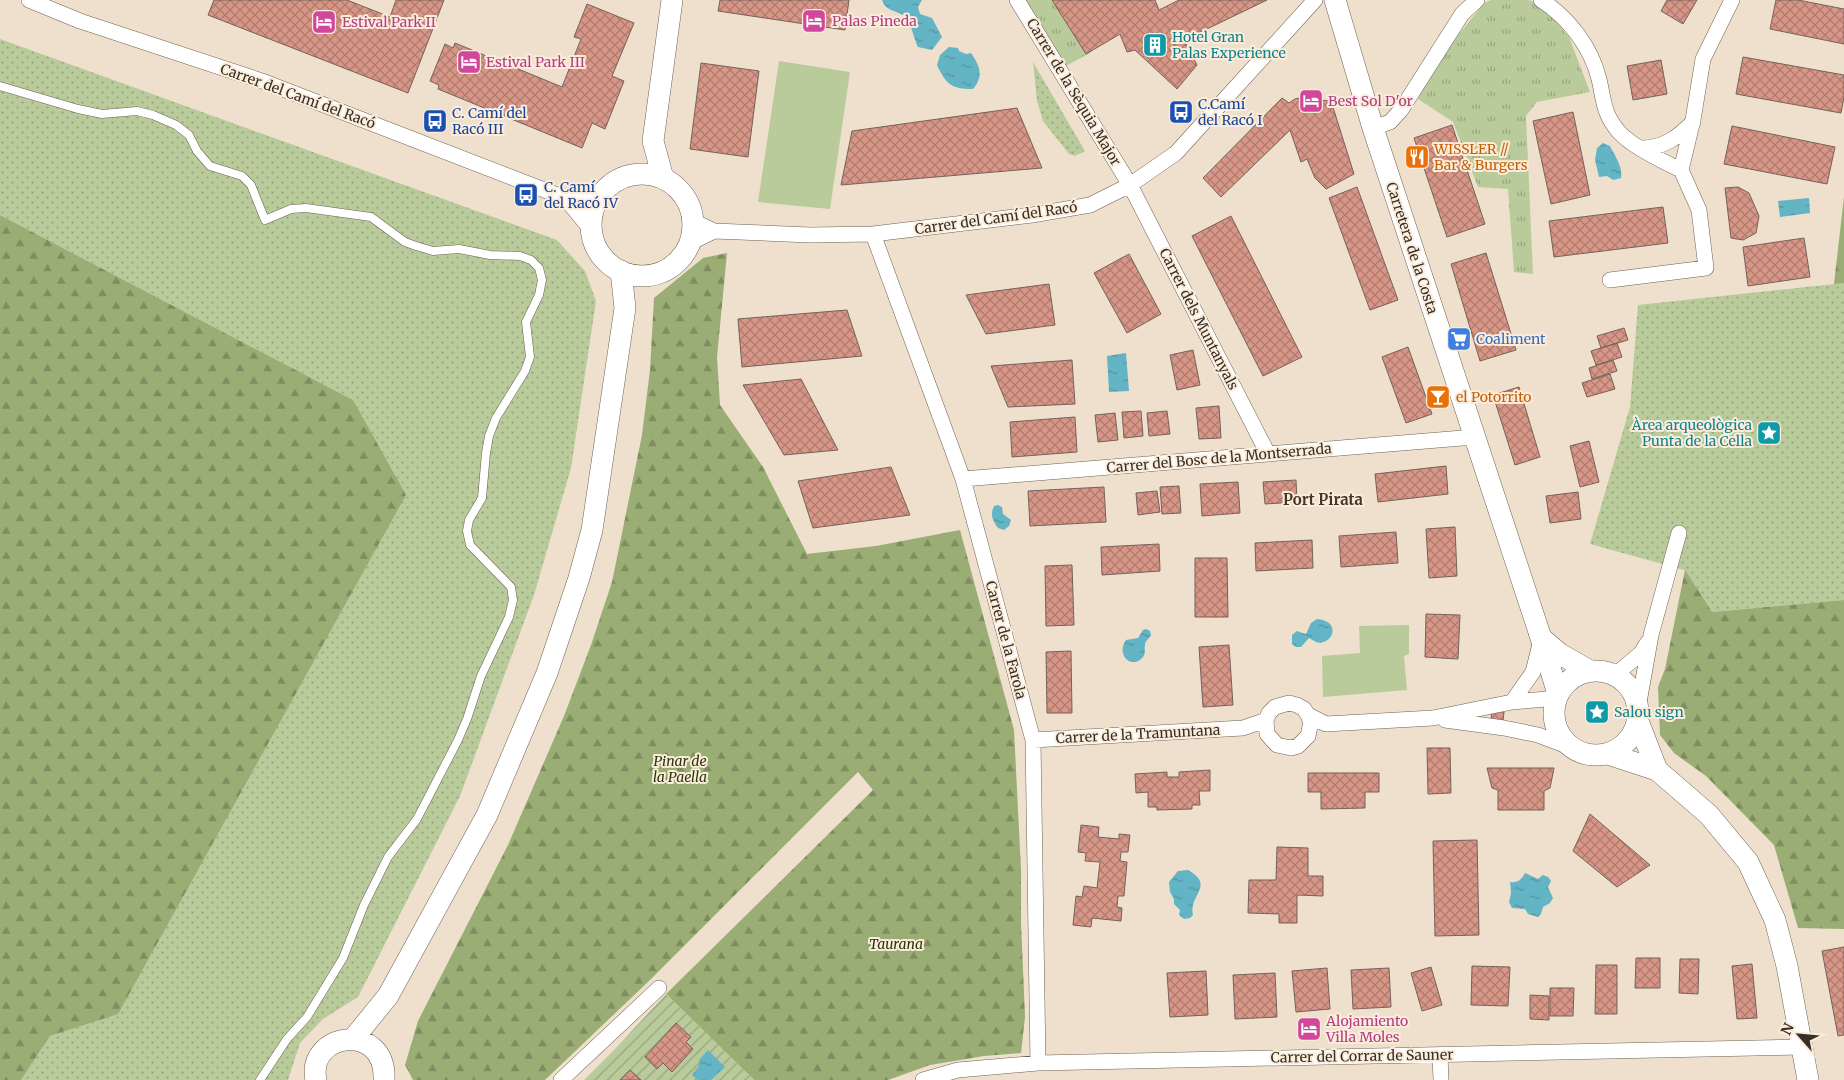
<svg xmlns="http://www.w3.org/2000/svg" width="1844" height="1080" viewBox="0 0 1844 1080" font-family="Merriweather,serif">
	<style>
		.grass { fill: url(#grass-dots) }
		.forest { fill: url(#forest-firs) }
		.park { fill: url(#park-tufts) }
		.garden { fill: url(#garden-furrows) }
		.pitch { fill: #b9cb9b }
		.water { fill: url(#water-ripples) }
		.building { fill: url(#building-cross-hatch); stroke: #76615b }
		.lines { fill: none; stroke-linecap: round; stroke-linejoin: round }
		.lane-casing { stroke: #6d6151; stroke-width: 9 }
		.street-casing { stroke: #6d6151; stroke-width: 16 }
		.secondary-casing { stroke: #6d6151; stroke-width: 22 }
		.lane { stroke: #fff; stroke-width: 8 }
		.street { stroke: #fff; stroke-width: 15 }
		.secondary { stroke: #fff; stroke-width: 21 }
		.labels { text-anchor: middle; stroke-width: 4; stroke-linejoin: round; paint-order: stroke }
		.hotel-label { font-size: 14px; fill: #b23c85; stroke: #fceddb; text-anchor: start }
		.culture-label { font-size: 14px; fill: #0d838f; stroke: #fceddb; text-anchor: start }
		.street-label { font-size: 14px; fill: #352f28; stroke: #fceddb }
		.transit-label { font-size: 14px; fill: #164399; stroke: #fceddb; text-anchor: start }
		.food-label { font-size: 14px; fill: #c56008; stroke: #fceddb; text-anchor: start }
		.shop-label { font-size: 14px; fill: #366cbe; stroke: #fceddb; text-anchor: start }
		.park-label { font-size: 14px; font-style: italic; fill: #283509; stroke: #fceddb }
		.neighbourhood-label { font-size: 15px; font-weight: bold; fill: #413627; stroke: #fceddb }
	</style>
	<defs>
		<pattern id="grass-dots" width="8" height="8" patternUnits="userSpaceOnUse" patternTransform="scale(1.25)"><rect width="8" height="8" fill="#b9cb9b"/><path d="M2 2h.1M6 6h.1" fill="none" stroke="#97a57e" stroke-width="1.8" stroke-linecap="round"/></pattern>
		<pattern id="forest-firs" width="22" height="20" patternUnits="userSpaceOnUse" patternTransform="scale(1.25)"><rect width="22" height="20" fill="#99ad74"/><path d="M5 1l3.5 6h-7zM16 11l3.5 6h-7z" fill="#7e8d5f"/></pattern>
		<pattern id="park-tufts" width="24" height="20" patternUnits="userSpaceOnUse" patternTransform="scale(1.25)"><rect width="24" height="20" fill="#b9cb9b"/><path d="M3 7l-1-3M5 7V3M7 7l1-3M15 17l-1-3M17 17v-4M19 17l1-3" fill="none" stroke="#97a57e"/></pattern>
		<pattern id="garden-furrows" width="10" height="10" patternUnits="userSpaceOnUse" patternTransform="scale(1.25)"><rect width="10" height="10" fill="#b9cb9b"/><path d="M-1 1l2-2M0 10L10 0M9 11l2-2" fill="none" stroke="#97a57e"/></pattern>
		<pattern id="water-ripples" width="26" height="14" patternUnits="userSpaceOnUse" patternTransform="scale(1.25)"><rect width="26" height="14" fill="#63b4c5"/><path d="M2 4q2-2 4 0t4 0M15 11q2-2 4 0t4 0" fill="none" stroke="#5293a0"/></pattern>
		<pattern id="building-cross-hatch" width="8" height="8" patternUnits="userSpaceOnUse" patternTransform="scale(1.25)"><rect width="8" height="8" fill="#d79686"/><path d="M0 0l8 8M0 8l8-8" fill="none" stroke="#af7b6e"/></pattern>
	</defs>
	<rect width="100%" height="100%" fill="#efe0ce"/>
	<path class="grass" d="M0,39l557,201 28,31 11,30 -25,167 -37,127 -74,201 -102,201 -35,22 -23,24 -12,37h-267l29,-44 68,-23 160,-290 100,-276 -25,-47 -353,-185z
		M1033,62l52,89 -10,5 -6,-2 -26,-33 -6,-20z
		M1844,283v317l-133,12 -27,-42 -94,-26 40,-137 8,-102z"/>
	<path class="forest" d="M1844,197v86l-10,1z
		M0,215l353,185 53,95 -288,519 -68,22 -29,44h-21z
		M727,253l-10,104 3,48 43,62 44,87 69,-8 84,-16 54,200 7,139v53l4,95 -4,36 -37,3 -54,9 -42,15h-134l-88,-86 207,-204 -15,-18 -208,208 -105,100h-132l-8,-15 13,-44 90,-176 56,-129 27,-71 21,-63 30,-147 8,-65 4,-72 49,-40z
		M1685,570l27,42 132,-12v329l-46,-1 -24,-83 -68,-69 -32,-23 -14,-18 -2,-48 7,-18z"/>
	<path class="park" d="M1024,0h31l35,53 -26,14z
		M1491,0h38l10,4 30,33 21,55 -53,10 -11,14 7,158 -19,-2 -6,-83 -30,-2 -25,-65 -35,-23 24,-44 42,-52z"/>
	<path class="garden" d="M666,994l88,86h-170l33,-33z"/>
	<path class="pitch" d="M779,61l71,11 -20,137 -72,-7z
		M1409,625v29l-5,2 3,34 -84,7 -1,-41 38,-3 -1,-27z"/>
	<path class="water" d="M882,0h40l-4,7 2,7 12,4 10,19 -10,13 -14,-3c-3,-6 -8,-25 -11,-29 -7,-8 -21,-5 -25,-18z
		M949,47l9,1 1,3 7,3 5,-1c9,13 13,23 2,36 -22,0 -27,-5 -36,-24l3,-10z
		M1603,143l7,3c5,10 13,21 11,32l-8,2 -6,-4 -8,1 -4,-17 2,-12z
		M1809,198l1,15 -30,4 -2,-16z
		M1126,353l3,38 -20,1 -2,-36z
		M998,505l4,2 1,7 8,6 -2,6 -5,4 -6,-2c-6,-8 -8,-13 -4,-22z
		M1317,619c26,2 15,28 -1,23 -2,-1 -5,-3 -7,-4l-8,9h-5l-4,-3v-9l5,-4 9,3 5,-11z
		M1146,629l4,2 1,4c-2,4 -6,6 -6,10 -1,4 1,8 -2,12 -10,13 -28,-1 -17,-17l12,-2 5,-8z
		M1188,870c28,16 0,25 5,45l-3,3 -6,1 -5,-4 1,-5 -6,-6v-5l-4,-7 -1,-10 9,-11z
		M1525,873l13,6 5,-4 5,2 3,4 -3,6 5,11 -3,5 -7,4 -2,7 -3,3 -10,-3 -3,-5 -13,-1 -3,-6 2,-9 -1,-11c8,1 11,-2 15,-9z
		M708,1050l17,17 -14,13h-13l-6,-5 7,-9v-6z"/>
	<path class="building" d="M214,0h133l43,17 6,-17h48l-36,93 -200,-78z
		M720,0h129l-4,30 -127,-19z
		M1052,0h103l4,10 20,-10h88l-83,40 13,25 -20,24 -42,-39 -8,2 -7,-18 -34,20z
		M1667,0h30l-14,24 -22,-13z
		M1776,0h22l46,9v35l-74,-15z
		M587,4l47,19 -22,53 12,5 -19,48 -13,-6 -10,25 -144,-59 1,-4 -9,-4 15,-37 8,4 2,-5 107,44 19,-48 -7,-2z
		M1743,57l101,18v22l-3,16 -105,-19z
		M1661,60l6,34 -34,6 -6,-34z
		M701,63l58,8 -11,86 -58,-8z
		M1303,97l5,2 23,2 23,73 -28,15 -11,-11 -8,-19 -6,3 -11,-32 -69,67 -18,-19 79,-80 7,5 6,-4z
		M1017,108l25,60 -201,17 11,-54z
		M1573,112l17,83 -39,9 -18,-83z
		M1452,125l33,99 -38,13 -33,-99z
		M1732,126l103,21 -8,37 -103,-20z
		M1357,187l41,113 -28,10 -41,-112z
		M1738,187l11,6 10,23 -3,17 -13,7 -12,-2 -6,-50z
		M1663,207l5,36 -114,14 -5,-36z
		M1231,216l71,141 -39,19 -71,-140z
		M1804,238l6,39 -62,9 -5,-39z
		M1486,253l30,97 -36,11 -29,-97z
		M1129,254l32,60 -34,19 -33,-60z
		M1049,284l6,41 -69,9 -20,-39z
		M847,310l15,46 -120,11 -4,-48z
		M1624,328l4,12 -27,8 -4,-12z
		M1617,343l5,14 -26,8 -5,-14z
		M1408,347l24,67 -26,9 -24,-66z
		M1193,350l7,35 -23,5 -7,-35z
		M1072,360l3,44 -67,3 -17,-41z
		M1613,360l4,11 -25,8 -3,-11z
		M1610,374l5,15 -28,8 -5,-14z
		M801,379l37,71 -54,5 -41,-70z
		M1519,387l21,70 -25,8 -22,-70z
		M1219,406l2,32 -22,1 -3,-31z
		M1141,411l2,25 -19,2 -2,-26z
		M1167,411l3,23 -21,2 -2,-23z
		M1115,413l3,27 -20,2 -3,-27z
		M1075,417l2,35 -65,5 -2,-35z
		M1589,441l10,41 -19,5 -10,-41z
		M1446,466l2,28 -70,8 -3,-28z
		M891,467l19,48 -97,13 -15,-47z
		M1296,480l1,22 -32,2 -2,-22z
		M1238,482l2,31 -38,3 -2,-32z
		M1179,486l2,27 -19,1 -2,-27z
		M1104,487l2,35 -76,4 -2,-35z
		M1157,491l3,21 -22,3 -2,-22z
		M1578,492l3,27 -31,4 -4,-27z
		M1455,527l2,49 -28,2 -3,-49z
		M1396,532l2,31 -57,4 -2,-31z
		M1312,540l1,28 -57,3 -1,-28z
		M1159,544l1,27 -58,4 -1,-28z
		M1195,558h32l1,59h-33z
		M1072,565l2,60 -28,1 -1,-60z
		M1426,614l34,1 -2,44 -33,-2z
		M1229,645l4,60 -30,2 -4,-60z
		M1071,651l1,62h-25l-1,-61z
		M1492,710l12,2 -1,9 -12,-1z
		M1427,748h23l1,45 -23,1z
		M1487,768h67l-4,20 -6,3v19h-46v-20l-6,-2z
		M1210,770v21h-11l1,14h-8v4l-35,1v-3h-9v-15l-12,1 -1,-19 32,-2v5h12v-5z
		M1308,773h71v19h-14v16l-44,1v-17h-13z
		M1590,814l60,51 -33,22 -44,-36z
		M1081,825l18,2 -1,10 21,2v-5l11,1 -2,17h-7l-1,9 7,1 -3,34h-6l-1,11 5,1 -1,13 -29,-3 -1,9 -18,-2 3,-29 6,1 2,-11 13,2 3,-26 -15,-1 1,-8 -8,-1z
		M1477,840l2,95 -44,1 -2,-95z
		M1277,847l31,1v28h15v20l-26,-1v28h-18v-9l-31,-1 1,-33h27z
		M1844,947v88l-6,1 -16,-85z
		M1636,958h24v30h-25z
		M1680,959h19l-1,35 -19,-1z
		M1752,964l5,54 -20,1 -5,-53z
		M1596,965h21v49h-22z
		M1472,966l38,1 -2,39 -37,-1z
		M1431,967l11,38 -20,6 -11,-38z
		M1327,968l3,41 -34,3 -4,-41z
		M1389,968l2,39 -38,2 -2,-39z
		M1206,971l2,44 -38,2 -3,-44z
		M1275,973l2,44 -42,2 -2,-44z
		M1550,988h24l-1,28h-23z
		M1530,995l19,1v24l-19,-1z
		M676,1023l15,14 -5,5 7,7 -21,23 -9,-9 -6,6 -12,-12z
		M630,1070l11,10h-21z"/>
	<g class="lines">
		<defs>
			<path id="lane" d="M0,86l78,23 24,5 35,-3 16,4 23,10 13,10 8,16 13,15 32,10 9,9 14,35 26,-11 15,-1 65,9 34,25 11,4 17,5 26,-2 31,6 30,1 11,4 8,8 3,12 -3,15 -13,27 4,35 -5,14 -29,47 -7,18 -3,17 -4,45 -13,22 -2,11 3,14 41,42 2,13 -4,17 -28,59 -14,43 -9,21 -41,79 -29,38 -24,48 -21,53 -36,59 -20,22 -27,41"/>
			<path id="street" d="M29,0l51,21 182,60 303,117 35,-2
				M1017,0l113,185 138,269
				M1541,0c28,18 50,47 58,79 5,21 4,35 20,53 12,14 45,30 62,38
				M1373,128l17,-6 11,-12 61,-96 15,-14
				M1642,148c22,0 36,-11 51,-26
				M565,198l27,33
				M693,221l21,10 96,4 63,-1 159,-19 58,-10 40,-20 46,-32 139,-153
				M873,234l90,245 70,261 5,323
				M690,243l24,-12
				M1610,280l96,-12 -7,-58 -18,-40 12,-50 10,-61 29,-59
				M963,479l512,-42
				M1615,675l26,-22 6,-10
				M1512,702l21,-30 8,-32
				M1638,708l13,-73 28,-102
				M1308,715l3,7 -3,14 -10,10 -7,2 -14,-3 -10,-11 -1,-14 3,-7 6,-6 14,-4 8,2 7,4 4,6 18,9 107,-6 79,-16 45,-4
				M1445,720l59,8 34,7 32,12
				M1033,740l210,-12 23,-8
				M1440,1055l1,25
				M561,1080l98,-92
				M923,1080l35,-10 80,-7 764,-16"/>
			<path id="secondary" d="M1335,0l38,128 168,510 17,56
				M591 225a51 51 0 1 1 102 0a51 51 0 1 1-102 0Z
				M663,178l-10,-37 19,-141
				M1541,638l19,16 30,17
				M1554 713a42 42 0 1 1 84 0a42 42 0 1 1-84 0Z
				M1638,721l19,49
				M1608,754l49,16 52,45 39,47 27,58 12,46 21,114
				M353,1039l35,-43 99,-181 60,-142 32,-95 13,-48 33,-222 -4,-37
				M316,1080c-10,-48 71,-59 68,0"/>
		</defs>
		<use href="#lane" class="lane-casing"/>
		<use href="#street" class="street-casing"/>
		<use href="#secondary" class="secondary-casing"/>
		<use href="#lane" class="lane"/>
		<use href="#street" class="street"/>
		<use href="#secondary" class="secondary"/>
	</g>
	<defs>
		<symbol id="hotel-square" viewBox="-11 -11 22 22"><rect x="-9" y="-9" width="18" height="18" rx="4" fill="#d1479c" stroke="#fceddb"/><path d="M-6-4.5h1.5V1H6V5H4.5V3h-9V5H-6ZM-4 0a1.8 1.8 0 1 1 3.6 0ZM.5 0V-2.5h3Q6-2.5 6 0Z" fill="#fff"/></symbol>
		<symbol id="building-square" viewBox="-11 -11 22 22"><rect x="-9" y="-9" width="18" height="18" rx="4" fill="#0f9aa8" stroke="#fceddb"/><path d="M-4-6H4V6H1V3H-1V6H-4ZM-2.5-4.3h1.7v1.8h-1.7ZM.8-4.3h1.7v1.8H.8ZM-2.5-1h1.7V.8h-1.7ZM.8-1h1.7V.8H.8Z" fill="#fff"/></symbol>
		<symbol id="bus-square" viewBox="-11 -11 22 22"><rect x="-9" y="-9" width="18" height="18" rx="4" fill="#1a4fb4" stroke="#fceddb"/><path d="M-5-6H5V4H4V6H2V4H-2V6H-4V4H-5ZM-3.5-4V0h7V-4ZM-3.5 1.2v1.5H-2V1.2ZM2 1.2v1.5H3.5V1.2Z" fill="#fff"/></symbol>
		<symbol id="restaurant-square" viewBox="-11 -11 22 22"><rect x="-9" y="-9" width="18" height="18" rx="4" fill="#e8710a" stroke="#fceddb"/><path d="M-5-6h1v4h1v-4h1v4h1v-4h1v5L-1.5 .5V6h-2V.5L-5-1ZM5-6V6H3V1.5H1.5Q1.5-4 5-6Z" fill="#fff"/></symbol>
		<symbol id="supermarket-square" viewBox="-11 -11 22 22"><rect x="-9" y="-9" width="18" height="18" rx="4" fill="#3f7fe0" stroke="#fceddb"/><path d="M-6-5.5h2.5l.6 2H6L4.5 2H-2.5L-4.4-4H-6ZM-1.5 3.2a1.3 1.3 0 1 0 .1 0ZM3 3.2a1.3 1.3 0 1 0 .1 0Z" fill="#fff"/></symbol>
		<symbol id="bar-square" viewBox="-11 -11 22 22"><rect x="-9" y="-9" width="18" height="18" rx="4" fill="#e8710a" stroke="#fceddb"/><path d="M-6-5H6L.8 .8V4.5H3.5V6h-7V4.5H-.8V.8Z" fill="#fff"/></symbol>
		<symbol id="sight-square" viewBox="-11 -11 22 22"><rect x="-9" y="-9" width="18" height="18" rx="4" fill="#0f9aa8" stroke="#fceddb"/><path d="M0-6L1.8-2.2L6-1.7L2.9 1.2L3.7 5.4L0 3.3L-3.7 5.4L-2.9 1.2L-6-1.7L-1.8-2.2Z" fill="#fff"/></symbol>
	</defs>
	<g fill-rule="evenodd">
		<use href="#hotel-square" x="800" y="7" width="28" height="28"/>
		<use href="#hotel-square" x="310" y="8" width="28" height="28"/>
		<use href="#building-square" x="1141" y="31" width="28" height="28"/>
		<use href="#hotel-square" x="455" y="48" width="28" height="28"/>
		<use href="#hotel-square" x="1297" y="87" width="28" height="28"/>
		<use href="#bus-square" x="1167" y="98" width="28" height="28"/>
		<use href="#bus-square" x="421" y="107" width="28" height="28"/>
		<use href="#restaurant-square" x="1403" y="143" width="28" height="28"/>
		<use href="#bus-square" x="512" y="181" width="28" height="28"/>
		<use href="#supermarket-square" x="1445" y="325" width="28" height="28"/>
		<use href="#bar-square" x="1424" y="383" width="28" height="28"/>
		<use href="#sight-square" x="1755" y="419" width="28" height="28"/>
		<use href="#sight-square" x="1583" y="698" width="28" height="28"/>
		<use href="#hotel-square" x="1295" y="1015" width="28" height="28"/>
	</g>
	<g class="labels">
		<g class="hotel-label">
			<text x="832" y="26">Palas Pineda</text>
			<text x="342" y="27">Estival Park II</text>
			<text x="486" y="67">Estival Park III</text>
			<text x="1328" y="106">Best Sol D'or</text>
			<text x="1326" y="1026">Alojamiento<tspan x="1326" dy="16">Villa Moles</tspan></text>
		</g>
		<g class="culture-label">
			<text x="1172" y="42">Hotel Gran<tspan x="1172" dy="16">Palas Experience</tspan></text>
			<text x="1752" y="430" text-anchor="end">Àrea arqueològica<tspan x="1752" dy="16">Punta de la Cella</tspan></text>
			<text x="1614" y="717">Salou sign</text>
		</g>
		<g class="street-label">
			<text transform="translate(1074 92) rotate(59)" y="5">Carrer de la Sèquia Major</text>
			<text transform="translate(298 96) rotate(20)" y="5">Carrer del Camí del Racó</text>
			<text transform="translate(996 218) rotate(-8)" y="5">Carrer del Camí del Racó</text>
			<text transform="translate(1412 248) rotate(72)" y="5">Carretera de la Costa</text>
			<text transform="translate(1199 319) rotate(63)" y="5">Carrer dels Muntanyals</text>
			<text transform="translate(1219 458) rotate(-5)" y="5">Carrer del Bosc de la Montserrada</text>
			<text transform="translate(1006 640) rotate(75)" y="5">Carrer de la Farola</text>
			<text transform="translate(1138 734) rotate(-3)" y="5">Carrer de la Tramuntana</text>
			<text transform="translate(1362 1056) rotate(-1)" y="5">Carrer del Corrar de Sauner</text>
		</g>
		<g class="transit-label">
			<text x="1198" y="109">C.Camí<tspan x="1198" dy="16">del Racó I</tspan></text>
			<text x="452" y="118">C. Camí del<tspan x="452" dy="16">Racó III</tspan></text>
			<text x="544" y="192">C. Camí<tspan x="544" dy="16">del Racó IV</tspan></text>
		</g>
		<g class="food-label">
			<text x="1434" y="154">WISSLER //<tspan x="1434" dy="16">Bar &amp; Burgers</tspan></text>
			<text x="1456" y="402">el Potorrito</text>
		</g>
		<g class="shop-label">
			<text x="1476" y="344">Coaliment</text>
		</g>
		<g class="park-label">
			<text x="680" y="766">Pinar de<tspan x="680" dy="16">la Paella</tspan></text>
			<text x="896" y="949">Taurana</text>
		</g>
		<g class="neighbourhood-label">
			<text x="1323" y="505">Port Pirata</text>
		</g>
	</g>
	<g transform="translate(1799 1035) rotate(297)" stroke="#fceddb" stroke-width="4" paint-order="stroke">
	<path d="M0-4L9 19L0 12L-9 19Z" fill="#352f28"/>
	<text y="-8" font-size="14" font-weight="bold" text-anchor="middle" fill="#352f28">N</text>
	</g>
</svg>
